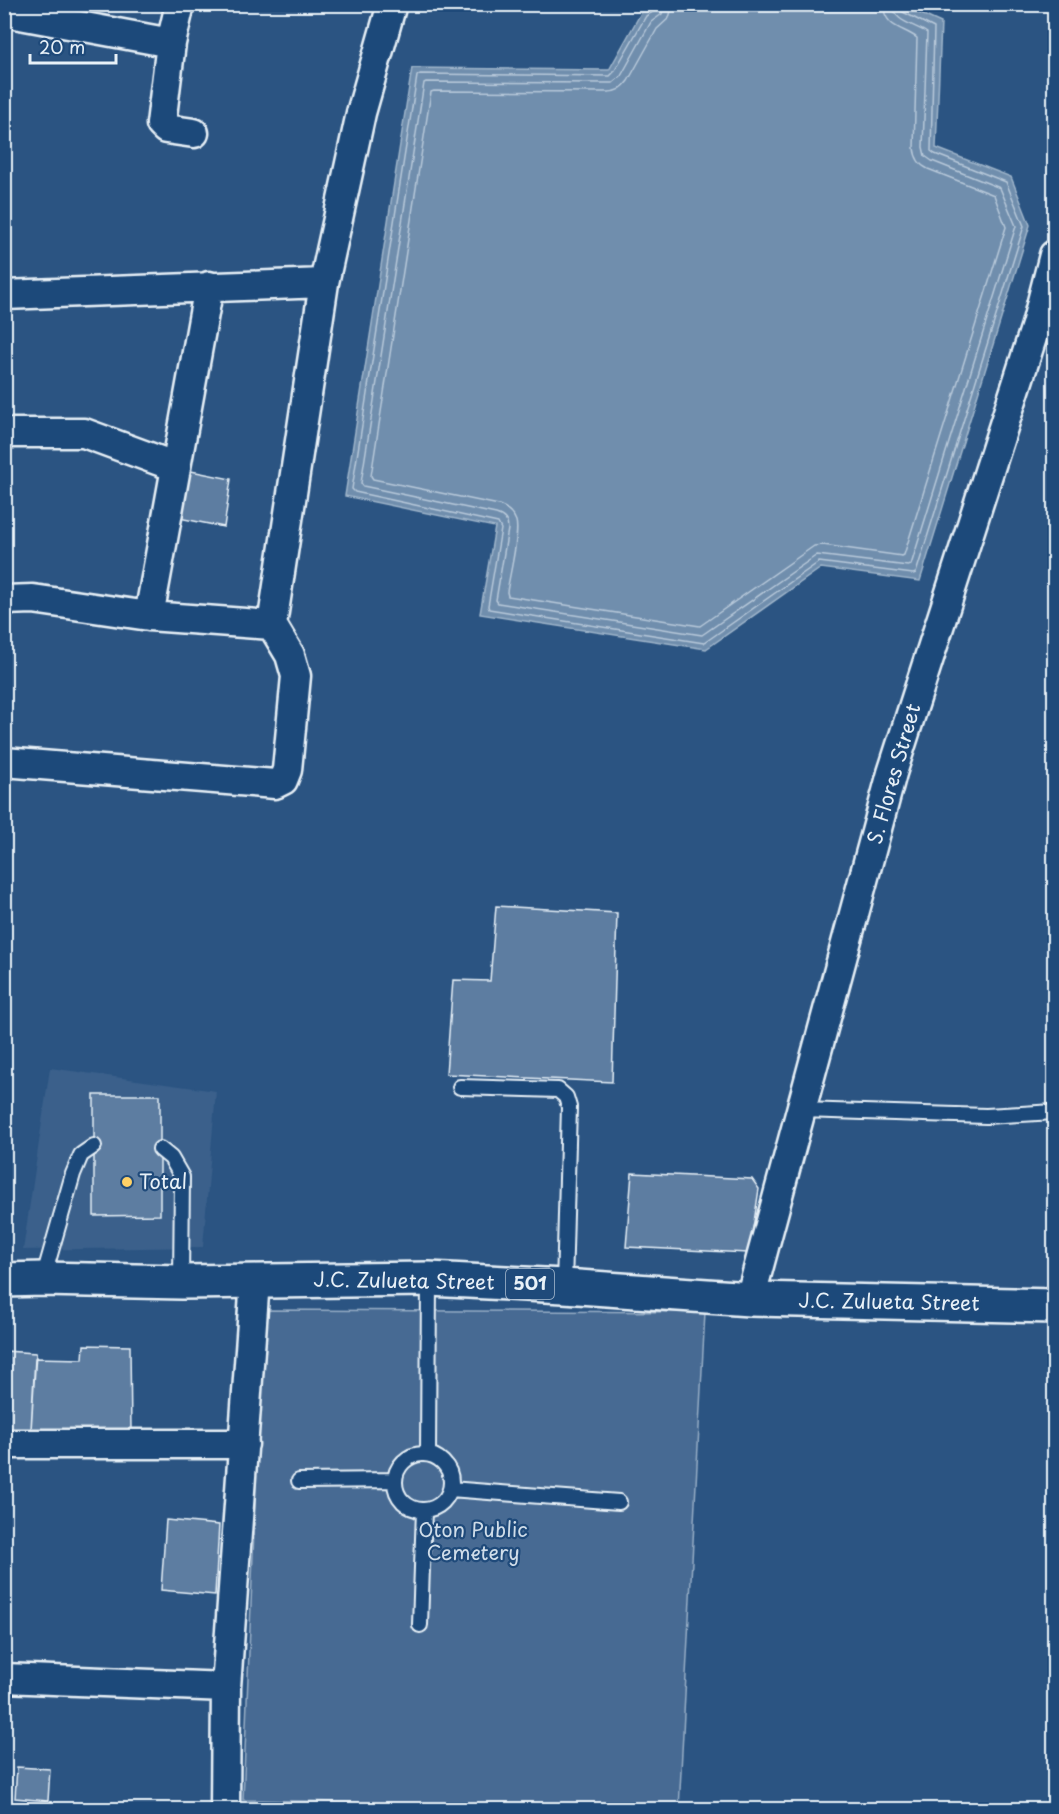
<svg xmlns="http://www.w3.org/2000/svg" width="1059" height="1814" viewBox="0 0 1059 1814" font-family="'Playpen Sans',sans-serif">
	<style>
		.built { fill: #3a608b }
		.green { fill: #476b93; stroke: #98aec6; stroke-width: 1.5 }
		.water { fill: #708ead; stroke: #a0b6cb; stroke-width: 1.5 }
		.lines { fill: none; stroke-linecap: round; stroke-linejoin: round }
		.shore { stroke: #b8c9da; stroke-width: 1.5 }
		.building { fill: #5d7da1; stroke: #e8f1f8; stroke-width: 1.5 }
		.lane-casing { stroke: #e8f1f8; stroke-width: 18 }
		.street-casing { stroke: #e8f1f8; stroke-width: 33 }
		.primary-casing { stroke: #e8f1f8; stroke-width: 38 }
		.lane { stroke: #1f4a7a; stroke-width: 14 }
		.street { stroke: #1f4a7a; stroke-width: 28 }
		.primary { stroke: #1f4a7a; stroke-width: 33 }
		.poi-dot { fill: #ffd166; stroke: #1f4a7a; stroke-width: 2 }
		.labels { text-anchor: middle; stroke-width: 4.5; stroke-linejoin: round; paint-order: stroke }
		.shield { fill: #1f4a7a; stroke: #acbfd2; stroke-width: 1.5 }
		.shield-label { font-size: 18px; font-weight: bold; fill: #e8f1f8 }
		.street-label { font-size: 20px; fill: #e8f1f8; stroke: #1f4a7a }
		.poi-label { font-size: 20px; fill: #e8f1f8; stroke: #1f4a7a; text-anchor: start }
		.park-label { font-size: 20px; fill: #d0dde9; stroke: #1f4a7a }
	</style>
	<rect width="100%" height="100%" fill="#2b5482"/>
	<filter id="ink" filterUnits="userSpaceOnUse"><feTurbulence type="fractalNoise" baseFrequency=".0167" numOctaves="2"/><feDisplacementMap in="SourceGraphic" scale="12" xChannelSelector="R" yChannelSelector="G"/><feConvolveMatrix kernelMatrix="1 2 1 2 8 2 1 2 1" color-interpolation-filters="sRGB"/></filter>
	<g filter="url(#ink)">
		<path class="built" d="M50,1068l166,23 -13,156 -180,3z"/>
		<path class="green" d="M263,1310l442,2 -26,497 -436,-9z"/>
		<path class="water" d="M656,5h245l40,18 -5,125 75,29 19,48 -110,356 -99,-13 -115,81 -226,-35 15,-87 -150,-31 67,-428 197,2 33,-59z"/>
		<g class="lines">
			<path class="shore" d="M656,4l-2,7 -8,5 -32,56 -4,4 -190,-2 -3,2 -65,413 3,3 143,31 3,6 -13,77 1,3 215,34 115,-81 94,12 3,-1 108,-347 -18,-44 -71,-28 -4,-3 3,-123 -31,-16 -2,-3 -1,-5
				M664,4l-2,10 -11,8 -30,54 -8,7 -187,-1 -2,1 -63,400 2,3 133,28c8,2 12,7 12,15l-12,71 2,3 204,32 115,-80 91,11 3,-1 105,-339 -16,-38 -68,-27 -7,-5 -2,-9 4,-114c-12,-9 -33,-10 -35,-29
				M673,4l-4,14 -12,11 -29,52c-5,7 -11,11 -20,11l-174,-1 -3,1 -60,384 2,3 126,26c8,3 14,8 17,16 4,13 -7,56 -9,71l1,4 192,30 114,-80 9,-1 79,11 2,-1 102,-328 -12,-32 -66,-26c-9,-4 -13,-11 -14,-21l3,-110c-14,-11 -32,-9 -34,-34"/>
		</g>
		<path class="building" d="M186,470l45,9 -7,48 -45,-9z
			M496,906l121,7 -5,169 -166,-8 7,-94 37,1z
			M94,1095h66v120l-66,1z
			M632,1173l120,6 7,10 -7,46 -4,18 -122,-6z
			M84,1345l46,1 1,86 -100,-2 4,-72 48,1z
			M4,1351l32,2 -5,77 -27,-2z
			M166,1520l53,5 -4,70 -54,-5z
			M17,1767l33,2 -2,32 -33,-3z"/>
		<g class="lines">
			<defs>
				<path id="lane" d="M1036,325l18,2
					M460,1087l98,3 8,7 3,10 -5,179
					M802,1110l184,6 68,-4
					M160,1149l11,9 11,19 -1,105
					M43,1279l30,-105 8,-19 13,-9
					M428,1454l1,-175
					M395 1482a28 28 0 1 1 56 0a28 28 0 1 1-56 0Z
					M299,1481l96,-1
					M450,1489l169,13
					M420,1625l4,-115"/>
				<path id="street" d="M180,4l-9,39 -10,81 5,5 28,4
					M4,12l167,31
					M4,295l320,-12
					M4,433h80l92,34
					M4,600l29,-1 116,17 123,9 18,30 6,21 -9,94 -4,10 -8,4 -271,-22
					M149,616l60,-330
					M272,625l52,-342 37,-170 31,-109
					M750,1299l142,-526 144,-448 18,-70
					M4,1444h240
					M4,1678l222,9
					M225,1810l1,-123 29,-407"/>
				<path id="primary" d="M4,1280l39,-1 138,3 248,-3 135,7 186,13 304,7"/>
			</defs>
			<use href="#lane" class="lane-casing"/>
			<use href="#street" class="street-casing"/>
			<use href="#primary" class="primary-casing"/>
			<use href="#lane" class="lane"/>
			<use href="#street" class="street"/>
			<use href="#primary" class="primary"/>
		</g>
	</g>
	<circle class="poi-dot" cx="127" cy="1182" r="6"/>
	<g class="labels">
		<rect class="shield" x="506" y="1269" width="48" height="30" rx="4.5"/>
		<g class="shield-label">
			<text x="530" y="1290">501</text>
		</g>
		<g class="street-label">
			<text transform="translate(894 774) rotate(-74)" y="7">S. Flores Street</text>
			<text transform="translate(404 1281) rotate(1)" y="7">J.C. Zulueta Street</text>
			<text transform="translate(889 1302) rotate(1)" y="7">J.C. Zulueta Street</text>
		</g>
		<g class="poi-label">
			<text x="139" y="1189">Total</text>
		</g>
		<g class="park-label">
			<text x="473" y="1537">Oton Public<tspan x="473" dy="23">Cemetery</tspan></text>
		</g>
	</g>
	<rect width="1059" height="1814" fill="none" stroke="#1f4a7a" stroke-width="24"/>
	<rect x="12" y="12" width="1035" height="1790" fill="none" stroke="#e8f1f8" stroke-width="2" filter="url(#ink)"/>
	<path d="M30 54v9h86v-9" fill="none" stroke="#e8f1f8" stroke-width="3"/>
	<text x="39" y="54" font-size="18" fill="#e8f1f8" stroke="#1f4a7a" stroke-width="4.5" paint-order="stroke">20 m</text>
</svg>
